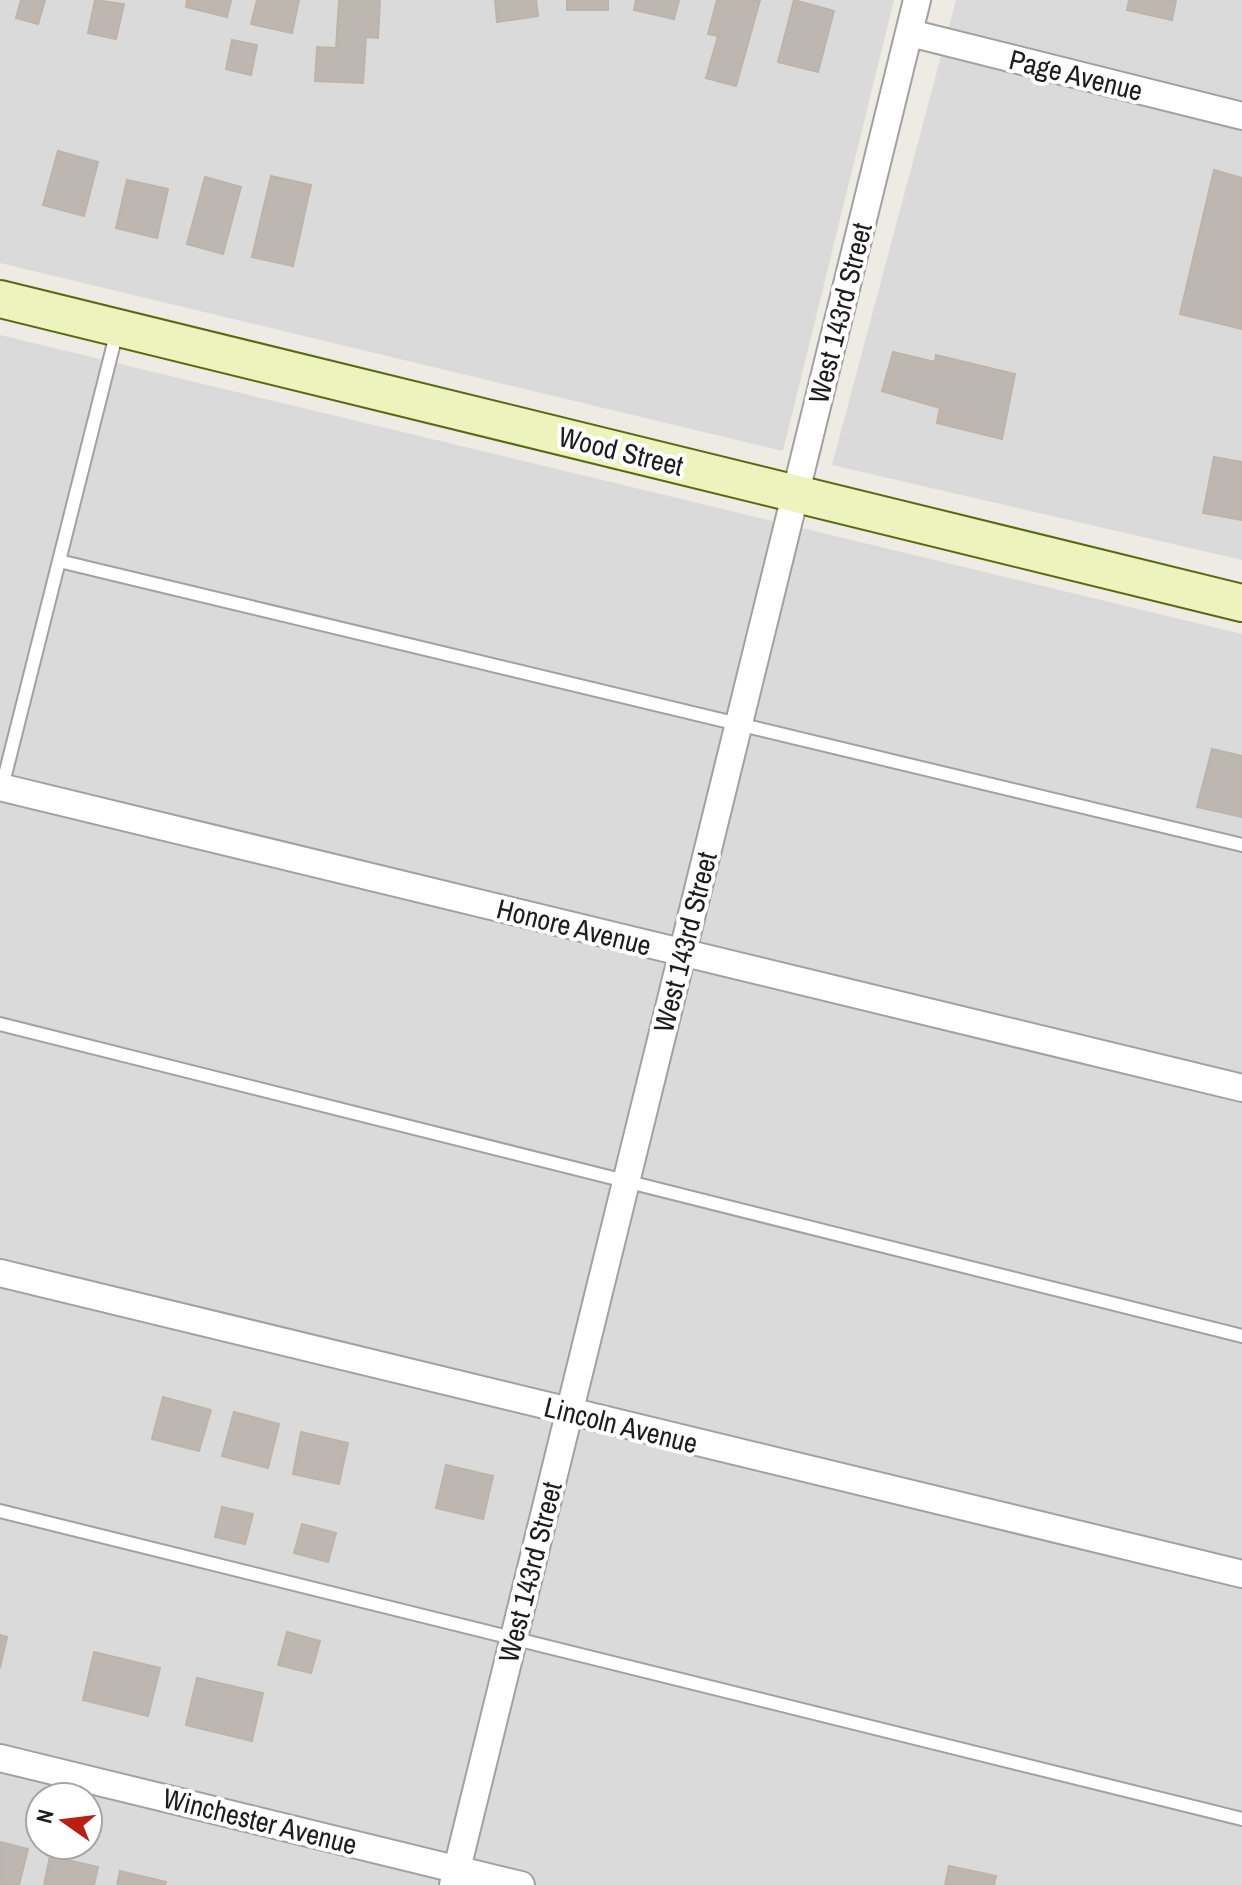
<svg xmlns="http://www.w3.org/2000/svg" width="1242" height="1885" viewBox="0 0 1242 1885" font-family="'Archivo Narrow',sans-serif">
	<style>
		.residential { fill: #dbdada; fill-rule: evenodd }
		.building { fill: #beb7b1; stroke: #beb3a8; stroke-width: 2 }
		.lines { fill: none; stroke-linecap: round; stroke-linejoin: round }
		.service-casing { stroke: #a1a1a1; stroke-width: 16 }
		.minor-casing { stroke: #a1a1a1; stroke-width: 30 }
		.secondary-casing { stroke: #596a0e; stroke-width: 40 }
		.service { stroke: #fff; stroke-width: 12 }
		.minor { stroke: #fff; stroke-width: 26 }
		.secondary { stroke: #ecf3bc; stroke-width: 36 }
		.labels { text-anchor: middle; stroke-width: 8; stroke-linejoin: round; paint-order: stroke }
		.street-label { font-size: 28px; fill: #1d1d1d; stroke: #fff }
	</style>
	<rect width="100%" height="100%" fill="#edebe4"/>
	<path class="residential" d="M0,0h894l-111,451 -783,-188z
		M956,0h286v560l-410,-95z
		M0,335l1242,299v1251h-1242zM40,1797h48v48h-48z"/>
	<path class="building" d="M21,0h24l-7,24 -22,-6z
		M95,0l29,4 -8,35 -28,-6z
		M187,0h44l-4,17 -41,-10z
		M257,0h42l-7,33 -41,-9z
		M339,0h41l-2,38 -12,-1 -3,46 -48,-2 2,-34 19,1z
		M495,0h41l2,16 -41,6z
		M567,0h41v10h-41z
		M636,0h43l-5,19 -40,-9z
		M717,0h43l-24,86 -30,-8 12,-42 -10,-2z
		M794,0l40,11 -16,61 -40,-10z
		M1129,0h47l-4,20 -45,-10z
		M232,40l25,5 -6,30 -25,-6z
		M58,151l40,11 -14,54 -41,-11z
		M1214,170l28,8v151l-62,-15z
		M271,176l40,9 -18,81 -41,-9z
		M205,177l36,10 -18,67 -36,-10z
		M127,180l41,9 -11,49 -41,-10z
		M893,352l42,10 1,-7 79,19 -13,65 -65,-16 3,-15 -58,-17z
		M1214,457l28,5v58l-39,-7z
		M1212,749l30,7v61l-45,-10z
		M163,1397l48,13 -12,41 -47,-12z
		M234,1412l45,12 -11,44 -46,-12z
		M301,1432l47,11 -9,41 -46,-10z
		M446,1465l47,11 -10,43 -47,-11z
		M222,1507l31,7 -8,30 -30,-7z
		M302,1524l34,9 -8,29 -34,-9z
		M287,1632l33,9 -9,32 -33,-8z
		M0,1635l7,2 -7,31z
		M94,1652l66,16 -12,48 -65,-16z
		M197,1678l66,15 -11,48 -66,-16z
		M0,1842l28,7 -9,36h-19z
		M50,1856l48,11 -4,18h-50z
		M949,1866l47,10 -2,9h-49z
		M120,1871l46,11 -1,3h-48z"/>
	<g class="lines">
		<defs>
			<path id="service" d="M59,561l1183,284
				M1,791l116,-460
				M0,1024l1242,312
				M0,1511l1242,308"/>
			<path id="minor" d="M910,33l332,83
				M0,787l1242,301
				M0,1273l1242,301
				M0,1758l521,127
				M453,1885l464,-1885"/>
			<path id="secondary" d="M0,299l1242,304"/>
		</defs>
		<use href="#service" class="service-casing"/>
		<use href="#minor" class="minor-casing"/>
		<use href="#secondary" class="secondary-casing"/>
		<use href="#service" class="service"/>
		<use href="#minor" class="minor"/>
		<use href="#secondary" class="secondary"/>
	</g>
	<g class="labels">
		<g class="street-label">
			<text transform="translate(1076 75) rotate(14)" y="10">Page Avenue</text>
			<text transform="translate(840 313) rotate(-76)" y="10">West 143rd Street</text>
			<text transform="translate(621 451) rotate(14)" y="10">Wood Street</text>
			<text transform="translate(574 927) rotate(14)" y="10">Honore Avenue</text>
			<text transform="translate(685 942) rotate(-76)" y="10">West 143rd Street</text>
			<text transform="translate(621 1425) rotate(14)" y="10">Lincoln Avenue</text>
			<text transform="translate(530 1572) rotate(-76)" y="10">West 143rd Street</text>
			<text transform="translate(260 1821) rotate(14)" y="10">Winchester Avenue</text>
		</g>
	</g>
	<g transform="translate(64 1821) rotate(284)"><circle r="38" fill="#ffffff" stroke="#a5a5a5" stroke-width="2"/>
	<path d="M0-6L14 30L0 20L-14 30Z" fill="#b91e12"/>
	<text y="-12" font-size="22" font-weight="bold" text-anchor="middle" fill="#1d1d1d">N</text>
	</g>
</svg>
